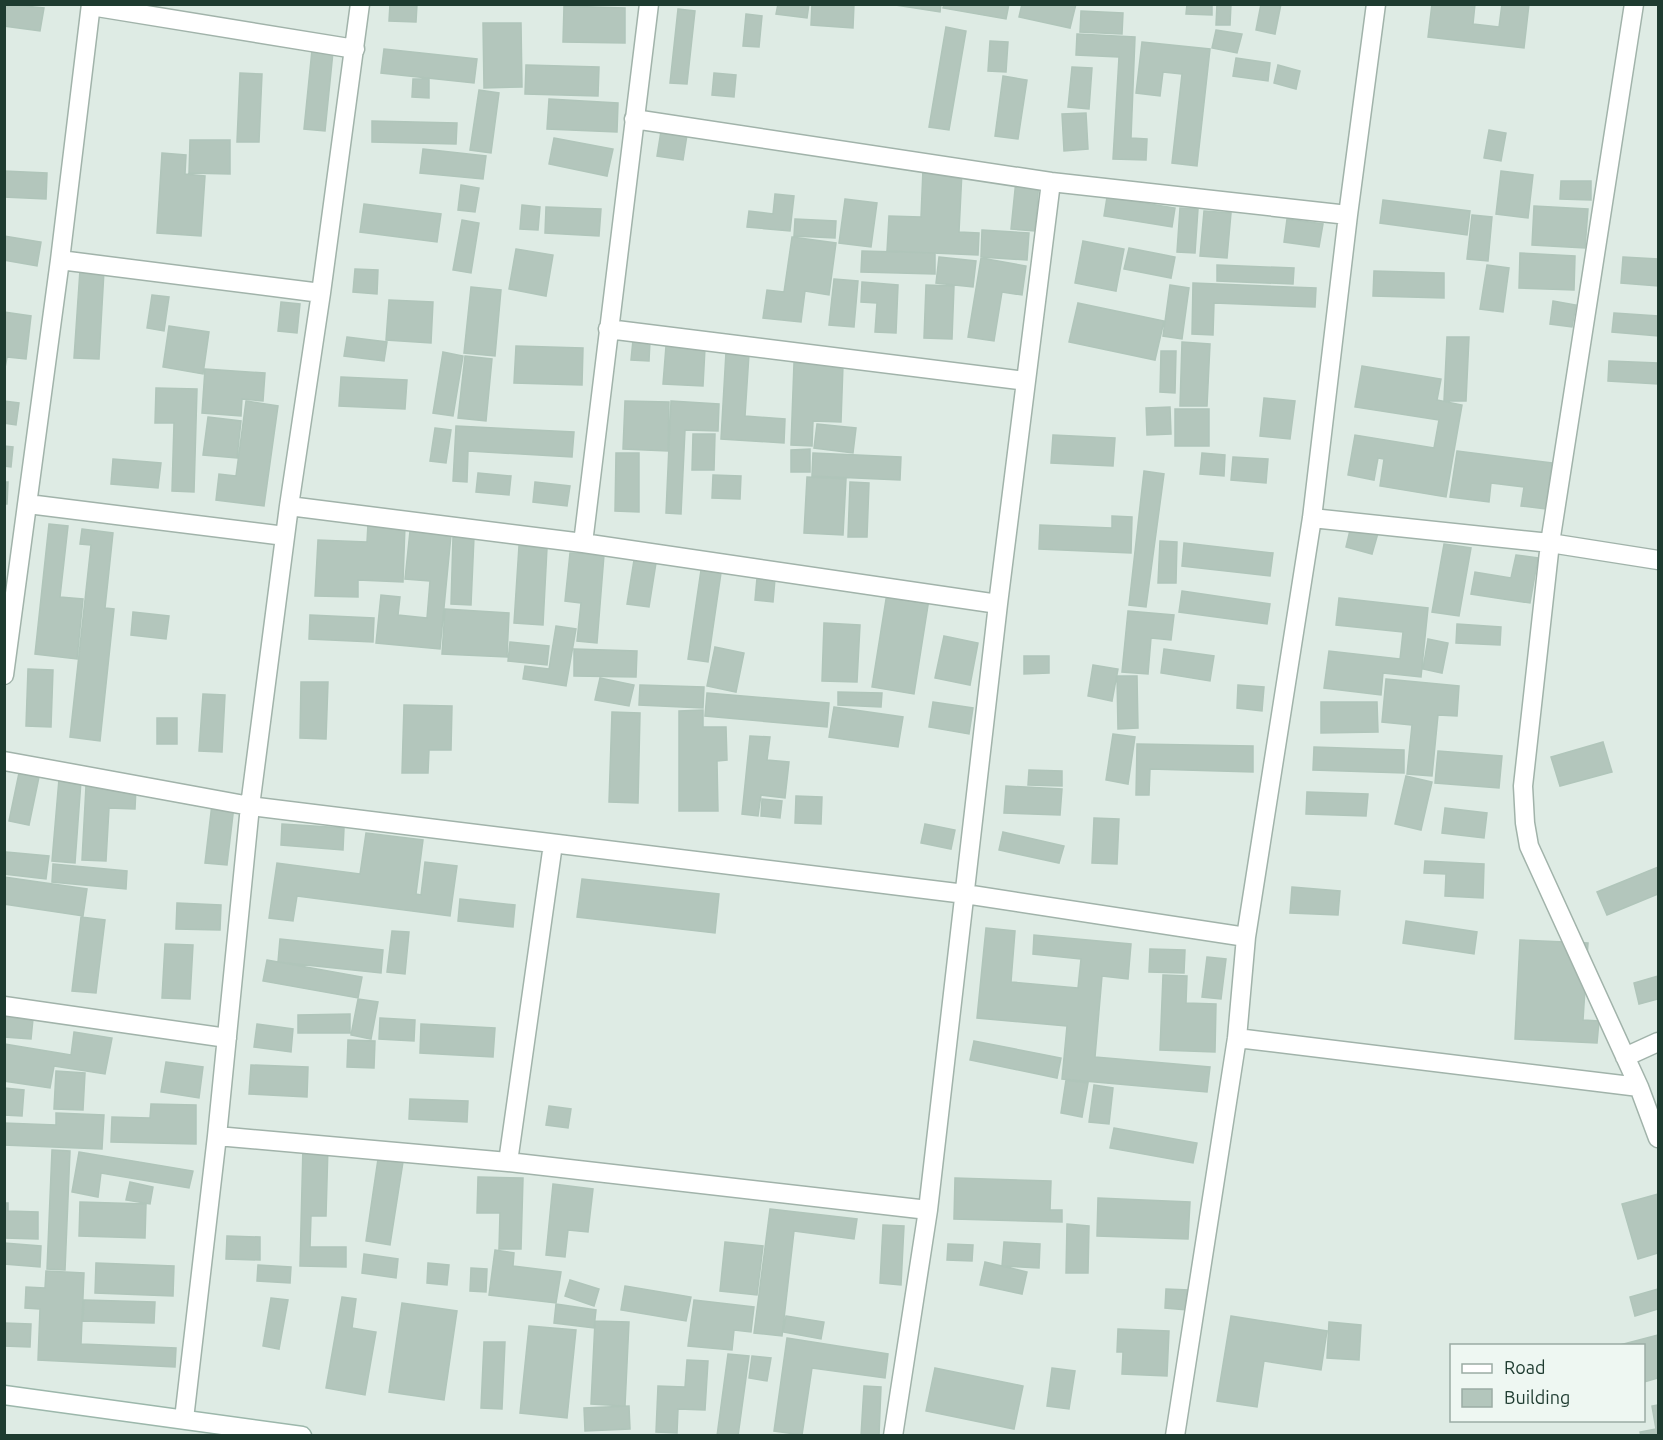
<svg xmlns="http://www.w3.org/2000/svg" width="1663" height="1440" viewBox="0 0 1663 1440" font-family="Ubuntu,sans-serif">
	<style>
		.building { fill: #b3c6bc; stroke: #b0c5ba; stroke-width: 1.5 }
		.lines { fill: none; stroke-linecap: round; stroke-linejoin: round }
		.street-casing { stroke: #a1b3aa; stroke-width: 21 }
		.secondary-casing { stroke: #9cb7ab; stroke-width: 21 }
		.street { stroke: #fff; stroke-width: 18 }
		.secondary { stroke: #fff; stroke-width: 18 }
	</style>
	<rect width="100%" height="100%" fill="#deebe4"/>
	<path class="building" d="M4,4l40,4 -4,23 -36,-5z
		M390,4h27l-1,18 -27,-1z
		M778,4h31l-2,14 -31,-4z
		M812,4h42l-1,24 -42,-3z
		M889,4h52l-1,8z
		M944,4h65l-3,15 -63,-11z
		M1022,4h54l-6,24 -51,-11z
		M1187,4h25v11l-26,-1z
		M1217,4h14l-1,21h-14z
		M1261,4h20l-6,30 -19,-4z
		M1432,4h43l-2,20 26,3 3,-23h27l-5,44 -96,-11z
		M564,6l61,2v35l-62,-1z
		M678,9l17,2 -8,73 -17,-1z
		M1081,11l42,2 -1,21 -42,-2z
		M746,14l16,2 -3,31 -16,-1z
		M483,23h38l1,64 -38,1z
		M946,27l20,4 -17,99 -20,-3z
		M1216,30l26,4 -5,19 -25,-5z
		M1077,34l58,3 -4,101 16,1 -1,21 -33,-1 6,-102 -43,-2z
		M990,41l18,1 -2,30 -18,-1z
		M1142,42l68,7 -13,117 -25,-3 10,-89 -19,-2 -3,24 -24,-3z
		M384,49l93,10 -3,24 -93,-10z
		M312,50l21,2 -8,79 -21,-2z
		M1236,58l34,5 -2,18 -35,-5z
		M526,65l73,2 -1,29 -73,-2z
		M1278,65l22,6 -4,18 -22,-6z
		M1072,67l20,1 -3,41 -21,-2z
		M240,73l22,1 -3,68h-22z
		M714,73l22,2 -2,22 -22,-2z
		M1003,76l24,4 -9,59 -23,-3z
		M413,79h16v19l-17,-1z
		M479,90l20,3 -8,60 -21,-3z
		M549,99l69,4 -1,29 -70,-3z
		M1086,113l2,36 -24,2 -2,-37z
		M372,121l85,2 -1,21 -84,-2z
		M1489,130l17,3 -5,28 -17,-3z
		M661,131l26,4 -4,25 -26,-4z
		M554,138l59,11 -6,27 -58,-12z
		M190,140h40v34l-41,-1z
		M423,149l63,7 -3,23 -63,-6z
		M162,153l24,2 -1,19 20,2 -4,60 -44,-3z
		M923,169l39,2 -3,61 20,1 -1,22 -91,-4 2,-35 32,1z
		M4,171l43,2 -1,26 -42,-2z
		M1501,171l32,4 -5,43 -32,-4z
		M1016,180l23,2 -4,49 -24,-2z
		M1561,181h30v19l-31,-1z
		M461,185l18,3 -4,24 -17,-2z
		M775,194l19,2 -4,35 -43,-4 2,-16 24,3z
		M1107,197l68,11 -3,19 -68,-11z
		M845,199l32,4 -6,44 -32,-4z
		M1383,200l87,11 -3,24 -87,-12z
		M364,204l77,10 -4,28 -77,-10z
		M522,205l18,2 -2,23 -18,-1z
		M1534,206l54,3 -3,39 -53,-3z
		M546,207l55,2 -2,27 -54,-3z
		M1180,208l18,1 -3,44 -18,-1z
		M1204,211l27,2 -4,45 -27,-2z
		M1472,215l20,2 -4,44 -21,-2z
		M795,219l41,2 -1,17 -41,-2z
		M1287,219l36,5 -4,23 -35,-5z
		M462,220l17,3 -8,50 -18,-3z
		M982,230l47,3 -2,27 -46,-3z
		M4,236l37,6 -4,24 -33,-6z
		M792,237l44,6 -7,52 -24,-4 -4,31 -38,-4 4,-28 17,2z
		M1083,241l41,8 -8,42 -41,-8z
		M1129,248l46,9 -4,21 -47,-9z
		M516,249l37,6 -7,41 -37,-7z
		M862,251l73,2v21l-74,-2z
		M1520,253l55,3 -1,34 -55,-2z
		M939,257l37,4 -3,26 -37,-4z
		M1623,257l35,2v27l-37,-3z
		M981,258l45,8 -4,29 -20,-3 -8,49 -26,-4z
		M1217,265l77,3 -1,16 -76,-3z
		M1487,265l22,3 -6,44 -23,-3z
		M355,269l23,1 -1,24 -24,-2z
		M80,270l24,1 -5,88 -25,-1z
		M1374,271l70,2v25l-71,-2z
		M834,279l24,2 -4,46 -25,-2z
		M862,282l36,3 -2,48 -21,-1 2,-29 -16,-1z
		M1193,283l123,5 -1,19 -101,-4 -1,32 -21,-1z
		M926,285l28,1 -2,53 -28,-1z
		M1170,285l19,3 -7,51 -19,-3z
		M471,287l30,3 -6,66 -31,-3z
		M152,295l17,2 -5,34 -17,-3z
		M389,300l44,2 -2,41 -45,-3z
		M1553,301l23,4 -4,22 -22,-3z
		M281,302l19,2 -3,29 -19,-2z
		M1078,303l86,18 -9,39 -86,-18z
		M4,312l27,4 -5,43 -19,-2 -3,16z
		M1614,313l44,3v20l-46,-4z
		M169,326l40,6 -6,42 -40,-7z
		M347,337l40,5 -3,19 -40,-5z
		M1447,337h22l-3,64h-22z
		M633,340l17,1 -1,20 -18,-1z
		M1182,342l28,2 -3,62h-27z
		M516,346l67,2 -1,37 -68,-2z
		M666,346l39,2 -2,38 -40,-2z
		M1161,351h15l-1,42 -15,-1z
		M443,352l20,4 -10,60 -20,-3z
		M726,352l23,2 -4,62 40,3 -1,24 -63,-4z
		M465,356l27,3 -6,62 -28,-3z
		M1609,361l49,2v21l-50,-3z
		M794,363l49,2 -2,57 -28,-1 -1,25 -21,-1z
		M1362,366l79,13 -4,21 25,5 -16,92 -66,-11 4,-27 -6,-1 -4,22 -26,-5 7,-40 79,13 5,-28 -84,-13z
		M205,369l60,4 -2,28 -21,-2 -1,17 -39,-3z
		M341,377l66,3 -2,29 -66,-3z
		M156,388l41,1 -3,103 -22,-1 2,-68h-19z
		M1264,398l31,3 -5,38 -30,-3z
		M4,401l15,2 -3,22 -12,-2z
		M246,401l32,5 -14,100 -48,-6 3,-26 17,2z
		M625,401l44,1 -1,49 -45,-2z
		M671,401l48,3 -1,27 -33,-1 -4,84 -15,-1z
		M1170,407l1,27 -24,1 -1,-27z
		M1175,409h34v37h-34z
		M208,417l33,4 -4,37 -34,-3z
		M817,424l39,4 -3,25 -39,-5z
		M456,426l118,6 -2,25 -104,-6 -1,31 -14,-1z
		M435,428l16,2 -5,33 -16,-2z
		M693,434h22l-1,36h-22z
		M1053,435l62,3 -2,28 -62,-3z
		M4,446l9,1 -2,20 -7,-1z
		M810,449v23h-19v-22z
		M1457,451l95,12 -6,46 -25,-3 3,-19 -33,-4 -2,19 -39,-5z
		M616,453h23v59l-24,-1z
		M813,453l88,4 -1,23 -88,-4z
		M1202,453l23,2 -1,21 -24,-2z
		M1233,457l35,2 -2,24 -35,-3z
		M113,459l48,4 -3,25 -47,-4z
		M1144,471l20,3 -18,133 -17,-2z
		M478,473l33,3 -2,19 -33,-3z
		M713,475l28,1 -1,23 -28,-1z
		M807,477l39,2 -3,56 -39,-2z
		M4,482h4l-1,22h-3z
		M535,482l35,4 -3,20 -34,-4z
		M850,482l19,1 -2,54h-19z
		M1112,516l20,1 -1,36 -92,-4 1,-24 72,3z
		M49,524l19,2 -8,71 23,2 -6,60 -42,-5z
		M368,524l37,1 -2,57 -45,-2v17l-43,-1 3,-56 49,2z
		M1351,526l27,7 -6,21 -26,-7z
		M82,529l31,4 -8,75 9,1 -14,132 -30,-4 21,-192 -11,-1z
		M410,531l41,4 -11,114 -64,-6 5,-48 19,2 -2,18 29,3 3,-37 -25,-2z
		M453,537h21l-3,68 -20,-1z
		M1160,541l17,1 -1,41h-18z
		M1184,543l89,10 -3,23 -88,-10z
		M1444,544l27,4 -12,68 -27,-4z
		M519,546l28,2 -4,77 -29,-2z
		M570,553l34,2 -7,88 -20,-2 4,-38 -16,-2z
		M1516,555l22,3 -8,45 -59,-9 4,-22 36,6z
		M634,560l22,3 -7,44 -22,-3z
		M701,570l20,3 -13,89 -20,-3z
		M757,578l18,1 -2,23 -18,-2z
		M1182,591l88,13 -3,20 -88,-12z
		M887,593l42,6 -15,95 -42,-7z
		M1339,598l89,10 -7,69 -38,-4 -2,22 -57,-7 5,-37 71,8 3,-27 -67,-7z
		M445,609l64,4 -2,44 -65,-3z
		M1128,611l46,4 -3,25 -20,-2 -3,36 -26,-2z
		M133,612l36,4 -3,23 -35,-4z
		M310,615l64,3 -1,24 -64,-3z
		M824,623l36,2 -3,57 -35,-1z
		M1457,624l44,3 -1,18 -44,-2z
		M556,626l20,3 -10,57 -43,-7 2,-13 24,3z
		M944,636l34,7 -8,42 -35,-7z
		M1428,639l20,4 -6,30 -19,-4z
		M510,642l39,4 -2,19 -39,-4z
		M715,647l29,6 -8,39 -29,-6z
		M574,649l63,2 -1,26 -62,-1z
		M1164,649l50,7 -4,25 -49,-8z
		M1024,656h25v17l-25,1z
		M1093,665l25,4 -6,32 -24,-5z
		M28,669l25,1 -2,57 -25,-1z
		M1117,676h20l1,52 -20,1z
		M600,678l34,7 -5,21 -34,-6z
		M1386,679l73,7 -2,30 -19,-1 -6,61 -25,-2 5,-49 -30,-3z
		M301,682h27l-2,57 -26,-1z
		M640,685l64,2 -1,21 -64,-3z
		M1238,685l26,2 -2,24 -25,-3z
		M838,692l44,1 -1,14 -43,-2z
		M707,693l122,10 -2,24 -122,-11z
		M203,694l22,1 -3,57 -23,-1z
		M933,702l40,6 -4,26 -40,-7z
		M1321,702h56l1,30 -57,1z
		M404,705l48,1 -1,44h-22l-1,23h-26z
		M834,707l69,10 -5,30 -69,-10z
		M703,710v17h23l1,33 -10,1 1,50h-39v-100z
		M612,712l28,1 -2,90 -29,-1z
		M157,718h20v26h-20z
		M1113,734l22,3 -7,47 -22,-4z
		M750,736l20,1 -3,23 22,2 -4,36 -24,-3 -3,21 -16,-2z
		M1603,742l9,30 -52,14 -9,-29z
		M1137,744l116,2v26l-103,-3 -1,26h-13z
		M1314,747l90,3v23l-91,-3z
		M1438,751l64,5 -3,32 -64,-5z
		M1029,770l33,1v15l-34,-1z
		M19,773l20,4 -10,48 -20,-4z
		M1406,776l26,6 -11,48 -26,-6z
		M59,779l22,2 -6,82 -23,-2z
		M86,786l50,2 -1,21 -26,-1 -3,53 -24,-1z
		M1006,786l56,3 -2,26 -56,-2z
		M1307,792l61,2 -2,22 -60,-2z
		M796,796l26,1 -1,27 -26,-1z
		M762,799l20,2 -2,17 -19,-2z
		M212,804l22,2 -7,59 -22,-2z
		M1445,808l42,5 -3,25 -42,-5z
		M1094,818l25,1 -2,45 -25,-1z
		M282,824l62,4 -1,22 -62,-5z
		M925,824l30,6 -4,19 -30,-6z
		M1003,832l61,14 -5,17 -60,-13z
		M366,833l57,7 -7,54 5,1 4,-33 32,4 -7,50 -153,-20 -4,25 -24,-3 8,-55 83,11z
		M6,852l43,4 -3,23 -42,-5z
		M1425,861l59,3 -1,34 -38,-2 1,-22 -22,-1z
		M53,864l74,7 -1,18 -74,-7z
		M1658,867v27l-51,21 -10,-23z
		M4,877l83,12 -4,27 -79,-12z
		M582,879l137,15 -4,39 -138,-16z
		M1292,887l48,4 -2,24 -48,-2z
		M460,899l55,6 -2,22 -55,-6z
		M177,903l44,2 -1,25 -44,-1z
		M81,917l24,3 -9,73 -24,-2z
		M1406,921l71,11 -3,22 -71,-11z
		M986,928l29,3 -4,51 67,6 3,-29 -48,-5 1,-19 97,9 -3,35 -26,-3 -7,81 115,10 -3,25 -145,-13 5,-53 -90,-8z
		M392,931l17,1 -4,42 -18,-2z
		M280,939l103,11 -2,23 -103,-11z
		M1520,940l68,3 -5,77 16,1 -2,22 -82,-4z
		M165,944l28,1 -3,54 -28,-1z
		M1150,949l35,1 -1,23 -35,-1z
		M1207,957l19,2 -5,40 -19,-2z
		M267,960l95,17 -4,21 -95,-17z
		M1163,975l24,1 -1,27 30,1 -1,48 -55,-2z
		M1658,976v23l-19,5 -5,-21z
		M358,999l20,3 -7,37 -20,-4z
		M350,1014v19h-52v-18z
		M4,1016l29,3 -2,20 -27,-2z
		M380,1018l35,2 -1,21 -35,-2z
		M257,1024l36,5 -2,23 -37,-5z
		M421,1024l74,4 -2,29 -73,-4z
		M74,1032l38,6 -7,36 -51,-8 -4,22 -46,-7v-37l67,11z
		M348,1040l27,1 -1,27 -27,-1z
		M974,1041l87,17 -4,20 -87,-18z
		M166,1062l37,5 -4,31 -38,-6z
		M251,1065l57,2 -1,30 -58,-3z
		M56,1071l29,2 -2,37 -29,-1z
		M1066,1080l22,3 -6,34 -21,-4z
		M1094,1085l19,3 -4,36 -20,-2z
		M4,1088l20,2 -2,26 -18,-1z
		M410,1099l58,2 -1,21 -58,-3z
		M151,1104l45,1v39l-85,-2 1,-25 38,1z
		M549,1106l22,3 -3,19 -22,-3z
		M56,1113l48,2 -2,34 -98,-4v-22l52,2z
		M1114,1128l83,15 -4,20 -83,-15z
		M303,1146h25l-2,70h-15l-1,31h36v20l-46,-1z
		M52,1150l18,1 -5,119 -18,-1z
		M79,1152l114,19 -4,17 -88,-15 -3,24 -26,-5z
		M378,1159l25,3 -13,83 -24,-4z
		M478,1177l45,1 -2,71h-22l1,-36h-23z
		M955,1178l96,3 -1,29h12v12l-108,-3z
		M130,1182l23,5 -3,17 -24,-4z
		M553,1184l40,5 -5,43 -20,-2 -3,27 -19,-2z
		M1658,1194v59l-20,6 -16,-55z
		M1098,1198l92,4 -2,37 -91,-3z
		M80,1202l66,2 -1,34 -66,-2z
		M4,1203h4v8l30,1v27l-34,-1z
		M770,1209l87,10 -3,20 -60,-8 -12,105 -28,-3z
		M1067,1224l22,2 -1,47h-22z
		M883,1225l21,1 -3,59 -21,-2z
		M227,1236l33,1v23l-34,-1z
		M725,1242l38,4 -6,49 -37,-4z
		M1004,1242l36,2 -1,24 -37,-2z
		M4,1243l37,3 -1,21 -36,-3z
		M948,1244l25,1 -1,16 -25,-1z
		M495,1250l19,3 -1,13 48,6 -5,31 -67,-8z
		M364,1254l34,5 -2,19 -34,-5z
		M985,1262l42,10 -5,22 -42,-9z
		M96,1263l78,3 -1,30 -78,-3z
		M428,1263l21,2 -2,20 -20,-2z
		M258,1265l33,2 -1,16 -33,-2z
		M471,1268l16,1 -1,23 -16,-1z
		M46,1271l38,2 -3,71 95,4 -1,19 -137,-7 2,-51 -15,-1 1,-21 19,1z
		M570,1280l29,9 -5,17 -29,-10z
		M625,1286l66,11 -5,24 -65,-11z
		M1166,1289l23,1 -2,20 -22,-2z
		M1658,1289v20l-23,7 -5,-19z
		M342,1297l14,2 -4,29 24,4 -11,63 -39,-7z
		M271,1298l17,2 -9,49 -16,-3z
		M84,1300l71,2 -1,21 -71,-2z
		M694,1300l60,7 -3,25 -17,-2 -2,20 -44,-4z
		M402,1303l55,8 -13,89 -55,-8z
		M556,1304l40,6 -2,18 -40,-5z
		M786,1316l38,6 -3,17 -38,-7z
		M1231,1316l96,15 -6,39 -57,-9 -7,46 -40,-6z
		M595,1321l34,1 -4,84 -34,-2z
		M1329,1322l32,3 -2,35 -32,-2z
		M4,1323l27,1 -1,23 -26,-1z
		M529,1326l47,4 -9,88 -47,-5z
		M1118,1329l51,2 -2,45 -45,-2 1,-22h-6z
		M1658,1335v43l-14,4v-36h-28z
		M787,1338l101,16 -3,24 -73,-10 -10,67 -28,-4z
		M484,1342h21l-3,67 -21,-1z
		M728,1354l21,2 -11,80h-21z
		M752,1356l19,2 -4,23 -18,-3z
		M687,1360l21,1 -3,49 -27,-1 -1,24 -21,-1 2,-46 27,1z
		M935,1368l88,18 -9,43 -88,-18z
		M1052,1368l23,3 -6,38 -22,-3z
		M864,1386l17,1 -2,49h-18z
		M1658,1405v31h-17l-1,-4 16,-3 -4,-23z
		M629,1406l1,23 -45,2 -1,-23z"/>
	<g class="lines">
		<defs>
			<path id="street" d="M1634,4l-84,539 -27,243 2,37 4,23 110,241 19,51
				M91,6l264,43
				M634,119l417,63 297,33
				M60,260l261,33
				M608,329l418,52
				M28,504l257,32
				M289,506l294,37 415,61
				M1312,518l238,25 108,17
				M583,543l66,-539
				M4,675l56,-415 31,-256
				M4,761l246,45 715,88 281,43
				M4,1006l223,32
				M1237,1038l402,49
				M1625,1057l33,-15
				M217,1136l291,26 420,48
				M508,1162l45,-318
				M184,1419l33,-283 33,-330 39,-300 32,-213 39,-289
				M893,1436l35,-226 70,-606 53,-422
				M1175,1436l62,-398 9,-101 66,-419 36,-303 28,-211"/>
			<path id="secondary" d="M4,1395l298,41"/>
		</defs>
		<use href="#street" class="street-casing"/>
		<use href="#secondary" class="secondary-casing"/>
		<use href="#street" class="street"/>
		<use href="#secondary" class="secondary"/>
	</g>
	<rect width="1663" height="1440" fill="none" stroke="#1e3b30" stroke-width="12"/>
	<rect x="1450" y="1344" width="195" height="78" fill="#eef7f2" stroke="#9baca4" stroke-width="1.5"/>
	<rect x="1462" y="1364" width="30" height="9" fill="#ffffff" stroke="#9baca4" stroke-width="1.5"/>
	<text x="1504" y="1374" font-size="18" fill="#1e3b30">Road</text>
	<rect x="1462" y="1389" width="30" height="18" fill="#b3c6bc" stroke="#9baca4" stroke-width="1.5"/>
	<text x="1504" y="1404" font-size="18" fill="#1e3b30">Building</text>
</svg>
